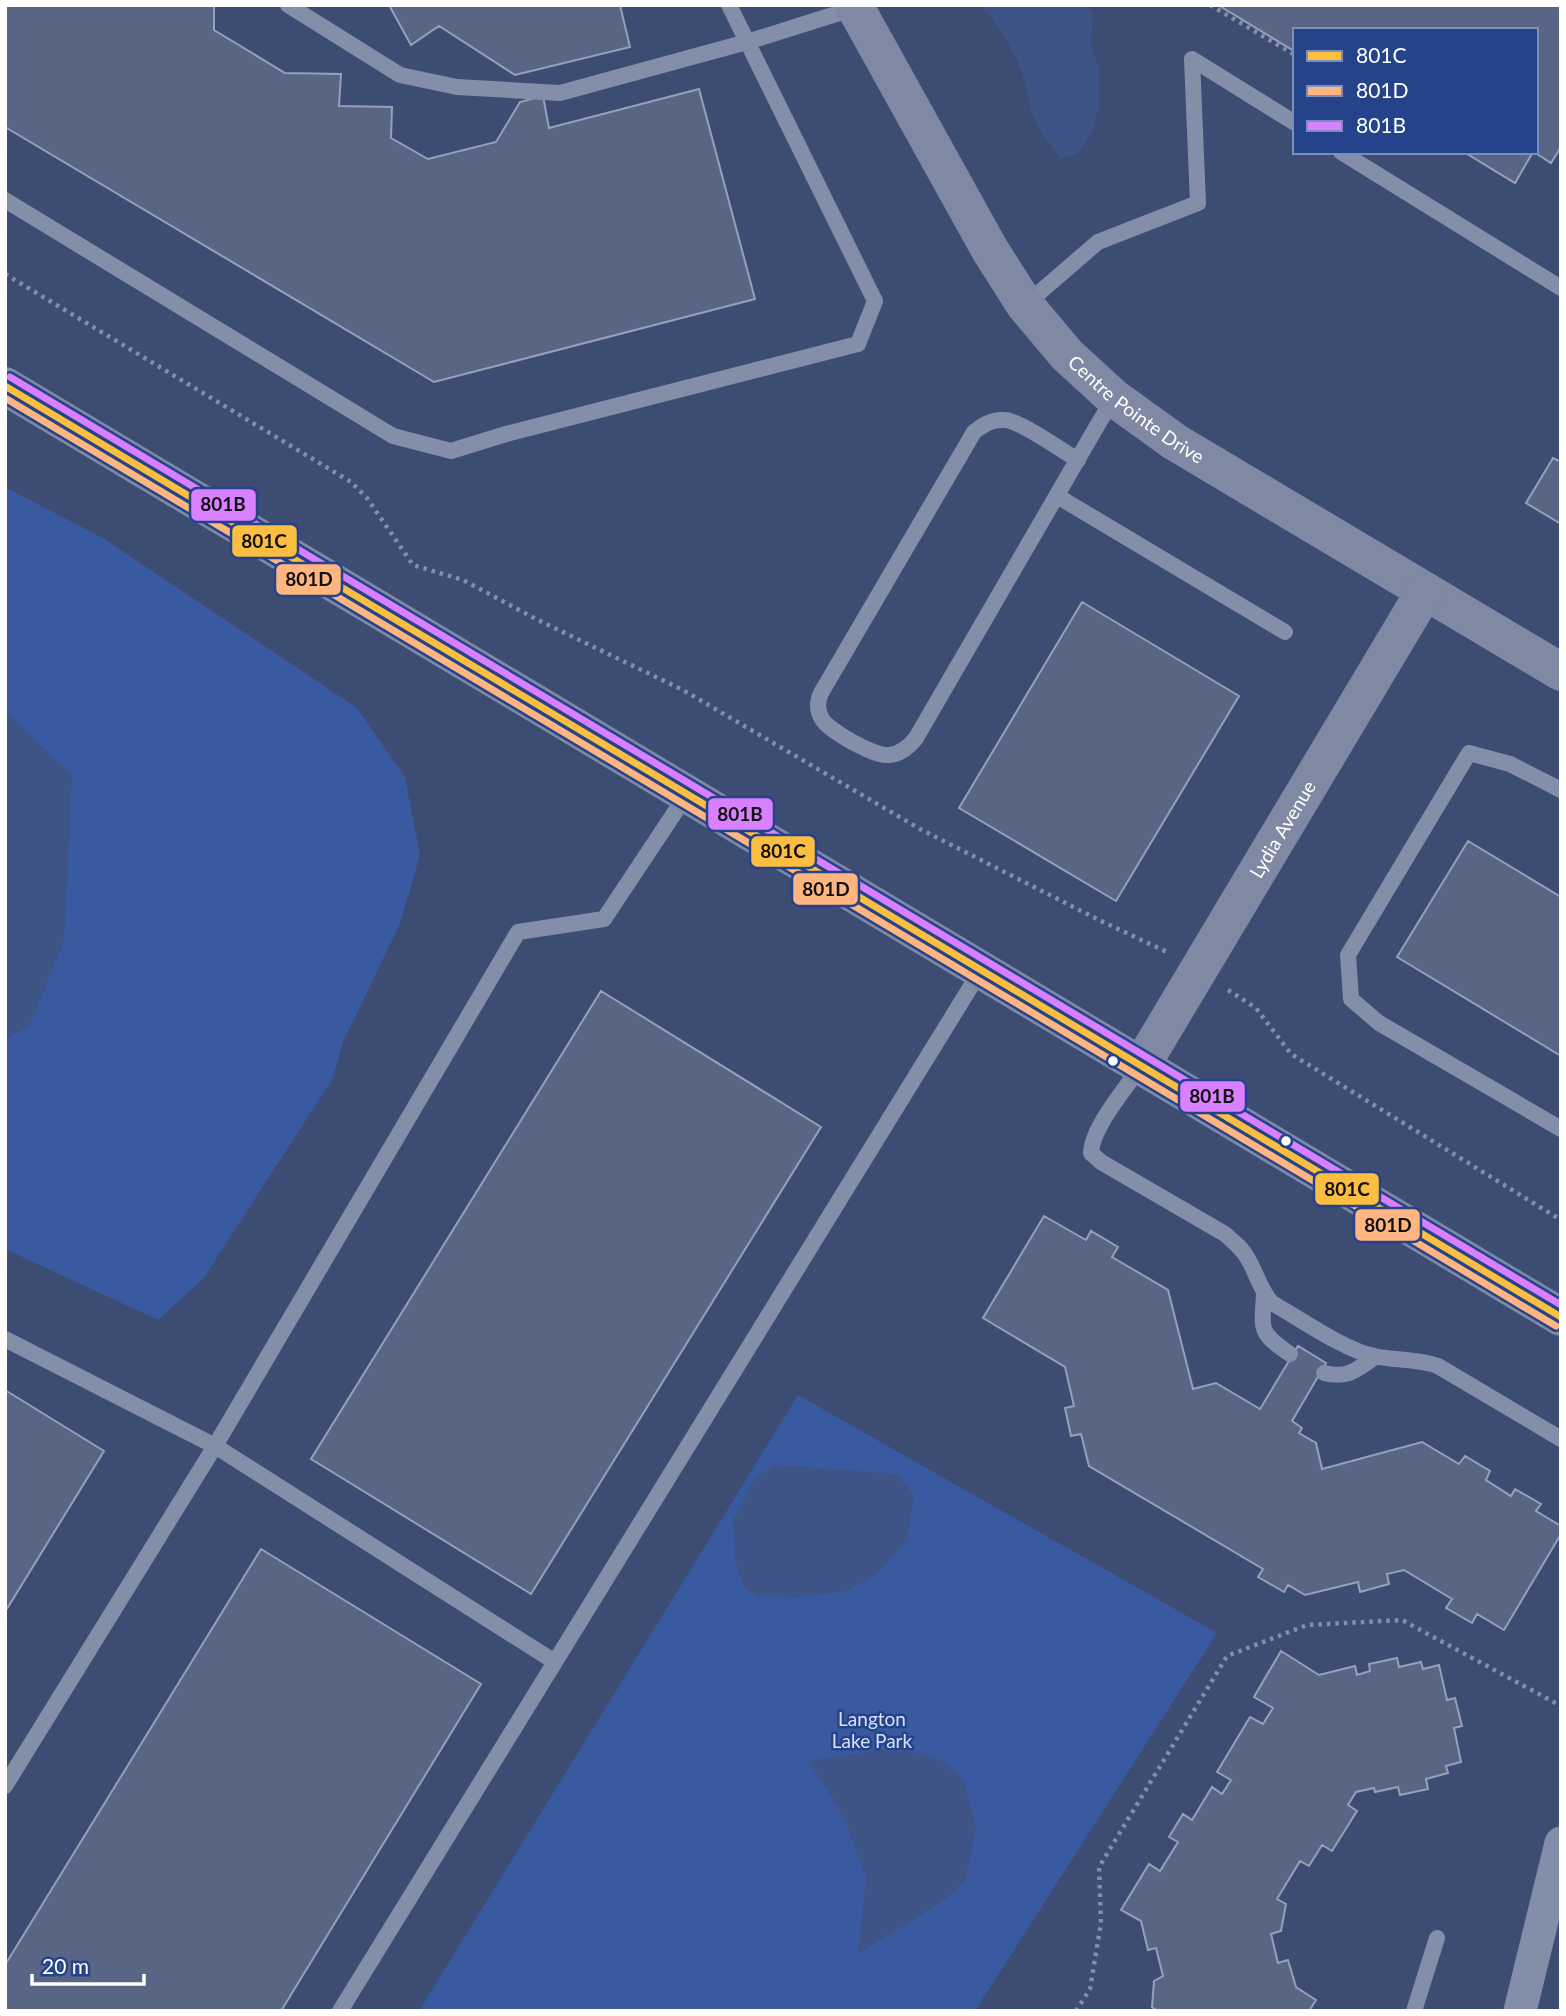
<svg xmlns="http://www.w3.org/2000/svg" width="1566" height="2016" viewBox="0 0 1566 2016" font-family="Lato,sans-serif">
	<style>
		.green { fill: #395aa0 }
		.water { fill: #3e5386 }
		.building { fill: #586584; stroke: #97a0b6; stroke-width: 2 }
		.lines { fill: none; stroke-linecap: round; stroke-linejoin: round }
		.path { stroke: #838ea8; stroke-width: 4.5; stroke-dasharray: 3.5 5; stroke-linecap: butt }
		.lane { stroke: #838ea8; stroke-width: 16 }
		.street { stroke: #838ea8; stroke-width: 33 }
		.secondary { stroke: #7f89a3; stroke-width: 38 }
		.bus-1-casing { stroke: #25438a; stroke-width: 12 }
		.bus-2-casing { stroke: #25438a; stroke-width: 12 }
		.bus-3-casing { stroke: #25438a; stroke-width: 12 }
		.bus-1 { stroke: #fbbe40; stroke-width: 7 }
		.bus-2 { stroke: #ffb580; stroke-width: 7 }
		.bus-3 { stroke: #d880ff; stroke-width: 7 }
		.bus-dot { fill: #fff; stroke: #25438a; stroke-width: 2.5 }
		.labels { text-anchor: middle; stroke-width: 5; stroke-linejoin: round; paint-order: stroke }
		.street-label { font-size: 19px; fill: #fff; stroke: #25438a }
		.park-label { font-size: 19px; fill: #d7e1f8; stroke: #25438a }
		.line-badge { stroke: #25438a; stroke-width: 2.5 }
		.pale-badge-label { font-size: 19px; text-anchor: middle; font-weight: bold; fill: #111 }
	</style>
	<rect width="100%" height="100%" fill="#3c4c73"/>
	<path class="green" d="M5,487l98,51 254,170 48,69 15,78 -20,69 -56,116 -12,40 -129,199 -45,41 -153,-71v-210l25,-14 42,-249 -67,-65z
		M798,1395l419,238 -242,378h-556z"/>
	<path class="water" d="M979,5h107l7,9 -2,29 8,25v39l-6,22 -15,25 -17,5c-9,-13 -21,-26 -27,-41 -7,-17 -8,-37 -15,-53 -8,-18 -25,-48 -40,-60z
		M5,711l67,65 -8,164 -34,85 -25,14z
		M776,1465l123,9 15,22 -7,44 -29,33 -32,18 -47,6 -41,-1 -14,-9 -8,-21 -3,-46 22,-43z
		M880,1750l39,3 24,8 21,20 12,44 -10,55 -12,12 -22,16 -74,46 8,-76 -21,-58 -36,-59z"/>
	<path class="building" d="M5,5h209v25l71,43 56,1 -2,32 53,1 -1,31 37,21 68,-17 24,-40 23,-6 6,32 150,-39 56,210 -321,83 -429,-255z
		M389,5h231l10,42 -115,28 -76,-49 -28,19z
		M1218,5h343v142l-10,16 -17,-11h2v-122h-241l-1,21z
		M1464,152h69l-18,31z
		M1553,458l8,4v62l-35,-21z
		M1553,458l8,4v62l-35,-21z
		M1082,602l157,94 -123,205 -157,-93z
		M1468,841l93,56v159l-164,-99z
		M601,991l220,136 -290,467 -220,-135z
		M1044,1216l42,24 5,-9 27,16 -6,10 56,33 25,99 23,-6 44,26 38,-63 28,17 -34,58 10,7 -3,5 17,10 6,26 100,-27 37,22 6,-8 25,15 -4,9 25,16 4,-7 26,15 -5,7 25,15v8l-57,96 -27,-16 -5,9 -26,-15 6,-9 -48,-29 -17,4 2,10 -29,8 -2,-10 -53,13 -17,-10 -4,7 -26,-15 5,-8 -174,-103 -8,-32 -10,2 -6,-28 9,-2 -9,-39 -82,-49z
		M5,1390l99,61 -99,161z
		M261,1549l220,135 -200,327h-276v-46z
		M1281,1651l38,24 36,-9 2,9 13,-4 -1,-7 28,-6 2,9 22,-5 2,7 16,-4 8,35 8,-2 7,28 -8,2 7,34 -15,4 2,7 -22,6 2,10 -28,6 -2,-8 -23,5 -1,-4 -18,4 -8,13 9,6 -25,40 -10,-6 -13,21 -9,-5 -23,38 9,5 -5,27 -10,3 7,29 10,-3 8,27 20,13 -7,11h-152l-5,-4 2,-26 9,-5 -7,-28 -8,2 -7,-29 -20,-11 28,-46 11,7 18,-29 -9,-5 14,-23 9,6 20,-33 10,7 9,-14 -14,-8 33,-55 13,7 10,-16 -19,-11z"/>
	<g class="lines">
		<path class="path" d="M1210,5l85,50
			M5,274l346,208 16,16 46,67 50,15 77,41 143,69 237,139 179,91 68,32
			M1228,990l28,18 35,46 270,166
			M1076,2011l14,-22 11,-66 -2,-56 128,-211 80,-31 95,-5 159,86"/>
		<path class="lane" d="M288,5l112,70 57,12 103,6 187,-51 108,-34
			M1341,152l220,136
			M5,200l388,236 58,15 55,-17 352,-90 17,-43 -146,-296
			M1025,305l73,-63 100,-39 -6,-144 103,64
			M1078,460c-16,-9 -58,-40 -74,-40 -12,-1 -21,5 -30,12l-153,261c-4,9 -4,18 1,26 7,12 53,38 67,36 12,-1 20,-8 27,-17l181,-312 17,-28
			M1057,496l228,136
			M1561,790l-51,-26 -41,-11 -121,202 3,44 28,24 182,106
			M1141,1066c-15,22 -49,61 -50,87l10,9 124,72c9,8 18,15 23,25 9,15 12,31 24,44 27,15 74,48 102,53 22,5 42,2 64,10l123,73
			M1264,1294c-2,36 -6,38 26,60
			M5,1339l210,107 340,216
			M1324,1373c24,6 32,-3 51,-16
			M5,1786l210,-340 303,-514 86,-13 83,-125
			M340,2011l641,-1041
			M1414,2011l23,-73"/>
		<path class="street" d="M1520,2011l41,-168"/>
		<g class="secondary">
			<path id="s1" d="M854,5l136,245 35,55 42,50 47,43 61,44 386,230"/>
			<path d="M5,386l1556,931"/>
			<path id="s2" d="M1141,1066l284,-475"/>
		</g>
		<defs>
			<path id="bus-1" d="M5,386l1556,931"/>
			<path id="bus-2" d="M5,398l1551,928"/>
			<path id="bus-3" d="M10,377l1551,928"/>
		</defs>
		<use href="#bus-1" class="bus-1-casing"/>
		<use href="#bus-2" class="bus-2-casing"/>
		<use href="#bus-3" class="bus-3-casing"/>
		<use href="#bus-1" class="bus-1"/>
		<use href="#bus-2" class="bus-2"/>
		<use href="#bus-3" class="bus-3"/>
	</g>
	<g class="bus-dot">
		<circle cx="1113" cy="1061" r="6"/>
		<circle cx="1286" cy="1141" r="6"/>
	</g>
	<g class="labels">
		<g class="street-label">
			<text dy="7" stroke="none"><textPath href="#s1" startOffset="499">Centre Pointe Drive</textPath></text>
			<text dy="7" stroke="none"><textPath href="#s2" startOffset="276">Lydia Avenue</textPath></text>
		</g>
		<g class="park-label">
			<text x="872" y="1726">Langton<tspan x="872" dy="22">Lake Park</tspan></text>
		</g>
	</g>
	<g class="line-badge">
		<rect x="190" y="488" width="67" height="34" rx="7" fill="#d880ff"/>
		<rect x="231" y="524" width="67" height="34" rx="7" fill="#fbbe40"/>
		<rect x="275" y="563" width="67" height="33" rx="7" fill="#ffb580"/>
		<rect x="707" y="797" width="67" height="34" rx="7" fill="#d880ff"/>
		<rect x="750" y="835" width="66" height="33" rx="7" fill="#fbbe40"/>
		<rect x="792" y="872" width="67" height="34" rx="7" fill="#ffb580"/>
		<rect x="1179" y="1080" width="67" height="33" rx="7" fill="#d880ff"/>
		<rect x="1314" y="1172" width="66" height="34" rx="7" fill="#fbbe40"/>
		<rect x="1354" y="1208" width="67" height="34" rx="7" fill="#ffb580"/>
	</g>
	<g class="pale-badge-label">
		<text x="223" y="511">801B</text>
		<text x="264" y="548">801C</text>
		<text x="309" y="586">801D</text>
		<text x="740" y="821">801B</text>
		<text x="783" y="858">801C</text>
		<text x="826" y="896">801D</text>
		<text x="1212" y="1103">801B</text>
		<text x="1347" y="1196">801C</text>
		<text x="1388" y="1232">801D</text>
	</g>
	<rect width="1566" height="2016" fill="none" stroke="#ffffff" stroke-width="14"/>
	<rect x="1293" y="28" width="245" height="126" fill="#25438a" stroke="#7c8eb9" stroke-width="2"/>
	<rect x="1307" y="51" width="35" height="10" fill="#fbbe40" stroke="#7c8eb9" stroke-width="2"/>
	<text x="1356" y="63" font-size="21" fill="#ffffff">801C</text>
	<rect x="1307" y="86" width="35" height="10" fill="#ffb580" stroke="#7c8eb9" stroke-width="2"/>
	<text x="1356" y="98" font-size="21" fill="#ffffff">801D</text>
	<rect x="1307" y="121" width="35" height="10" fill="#d880ff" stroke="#7c8eb9" stroke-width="2"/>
	<text x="1356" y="133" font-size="21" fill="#ffffff">801B</text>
	<path d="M32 1974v10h112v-10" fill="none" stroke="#ffffff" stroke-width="3.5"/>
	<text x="42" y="1974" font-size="21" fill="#ffffff" stroke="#25438a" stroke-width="5" paint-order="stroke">20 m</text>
</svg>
